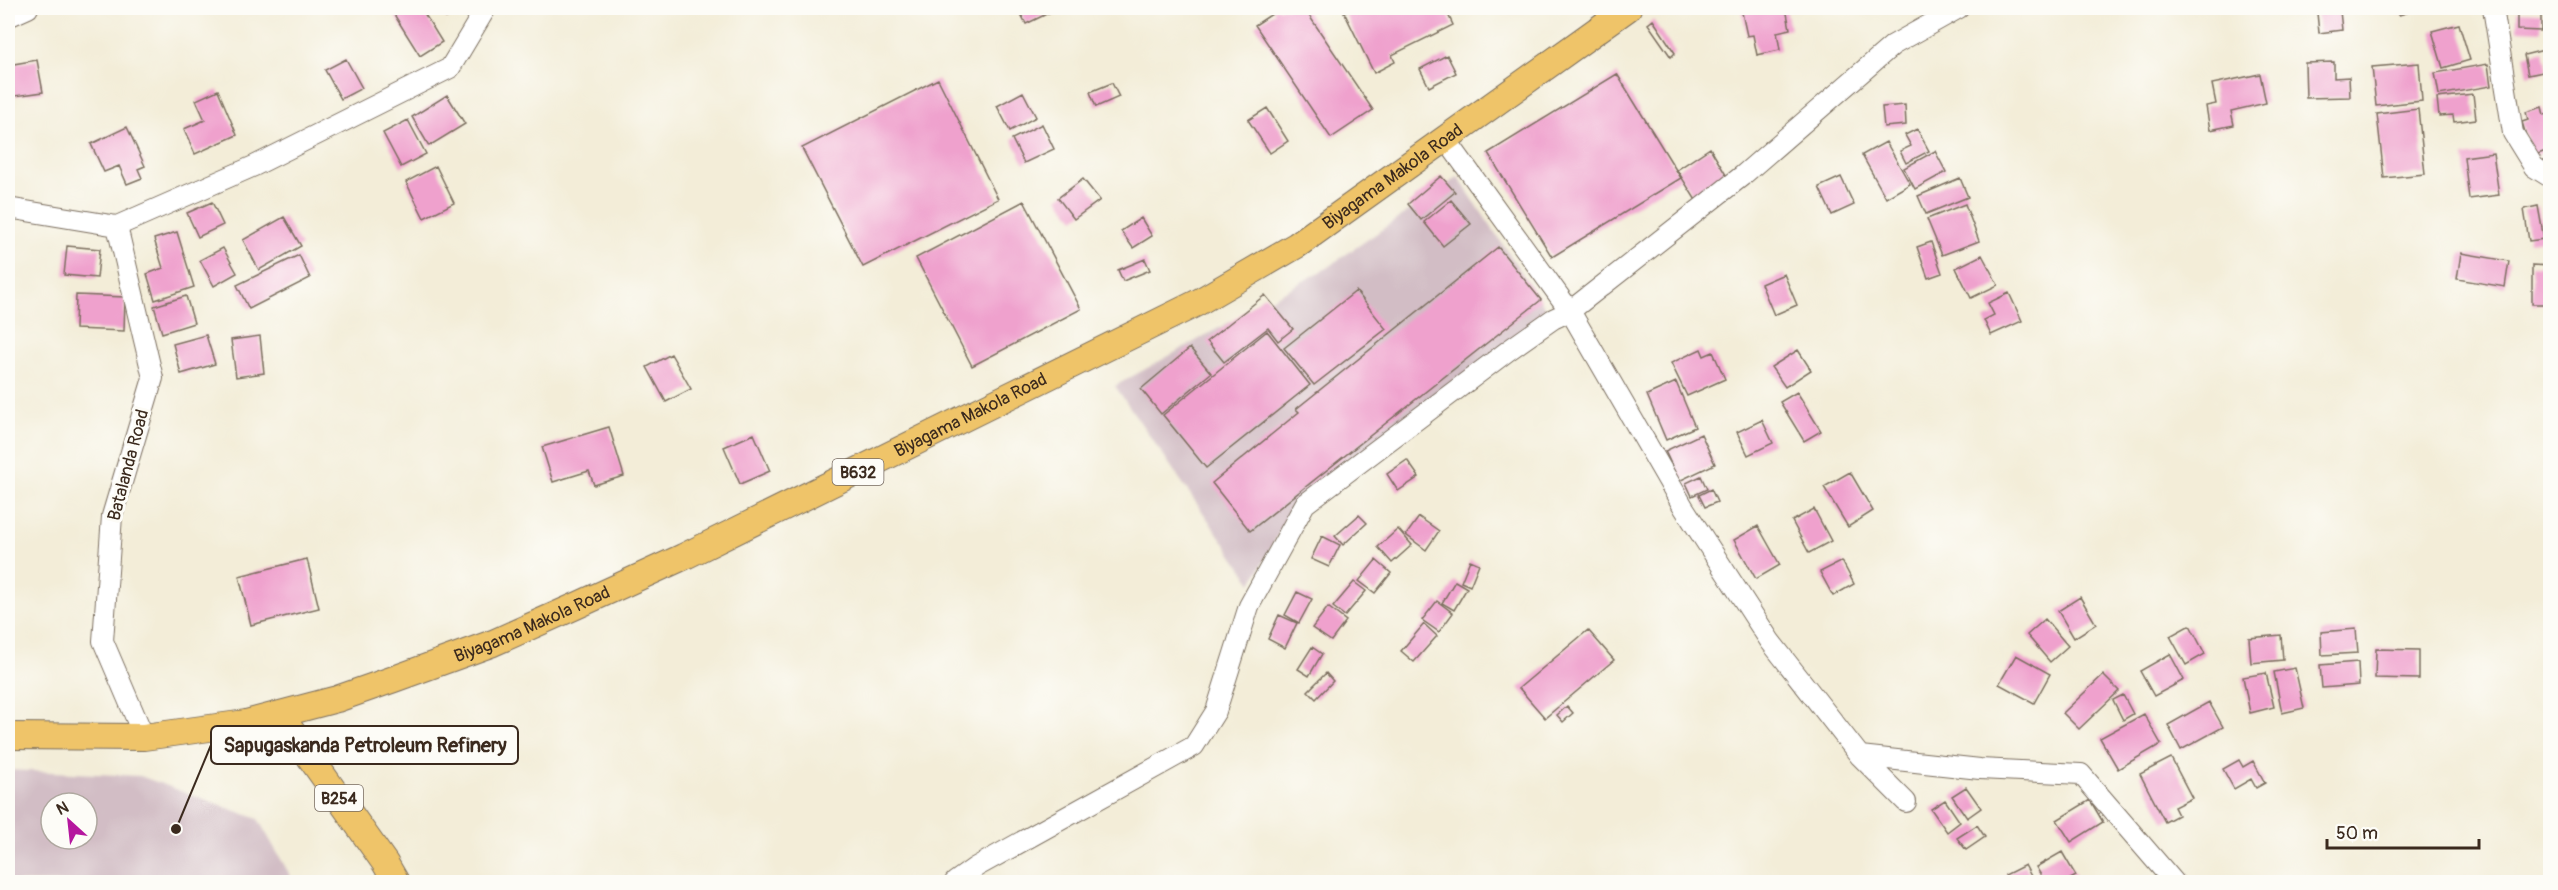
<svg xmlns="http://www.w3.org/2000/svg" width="2558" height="890" viewBox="0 0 2558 890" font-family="Pangolin,sans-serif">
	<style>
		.industrial { fill: #d2bdc5; fill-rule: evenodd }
		.building { fill: #efa1cd }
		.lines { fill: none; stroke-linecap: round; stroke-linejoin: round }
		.minor-casing { stroke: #7b6e5f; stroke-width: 22 }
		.major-casing { stroke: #7b6e5f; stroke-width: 28 }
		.minor { stroke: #fff; stroke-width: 20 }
		.major { stroke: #efc469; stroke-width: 26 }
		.labels { text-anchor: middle; stroke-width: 6; stroke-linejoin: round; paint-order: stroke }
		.shield { fill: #fdfcf7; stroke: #75695f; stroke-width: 1.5 }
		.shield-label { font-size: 16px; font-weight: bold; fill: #3b2a1e }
		.street-label { font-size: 18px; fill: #3b2a1e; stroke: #fdfcf7 }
		.leader { fill: none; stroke: #3b2a1e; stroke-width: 2 }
		.callout-dot { fill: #3b2a1e; stroke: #fdfcf7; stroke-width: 2 }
		.callout { fill: #fdfcf7; stroke: #3b2a1e; stroke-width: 2 }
		.callout-label { font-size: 20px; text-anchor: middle; font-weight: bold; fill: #3b2a1e }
	</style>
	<rect width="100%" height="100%" fill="#fdfcf7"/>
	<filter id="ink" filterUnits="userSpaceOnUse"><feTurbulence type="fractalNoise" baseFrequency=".0167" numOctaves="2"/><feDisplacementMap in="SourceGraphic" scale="12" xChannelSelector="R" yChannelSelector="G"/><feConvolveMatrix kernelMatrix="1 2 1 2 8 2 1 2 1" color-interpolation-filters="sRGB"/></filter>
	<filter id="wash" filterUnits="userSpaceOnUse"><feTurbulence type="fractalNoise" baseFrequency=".008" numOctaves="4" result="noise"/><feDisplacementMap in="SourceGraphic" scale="24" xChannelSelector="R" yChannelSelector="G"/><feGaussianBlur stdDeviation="1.35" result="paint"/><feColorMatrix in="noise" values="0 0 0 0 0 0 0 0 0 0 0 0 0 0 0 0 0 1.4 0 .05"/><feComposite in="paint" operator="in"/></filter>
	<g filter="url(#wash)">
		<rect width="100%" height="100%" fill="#f3edd8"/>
		<path class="industrial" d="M1458,177l93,140 -263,199 -36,67 -137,-197 210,-117z
			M8,770l132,6 118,43 36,63h-286zM51,803h36v36h-36z"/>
		<g id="blocks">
			<path class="building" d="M390,8h31l21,34 -22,14z
				M441,8h26l-21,10z
				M1018,8h41l-33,16z
				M1272,8h32l69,102 -42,28 -76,-113 20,-13z
				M1353,8h92l8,17 -61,30 3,7 -21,11 -30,-61z
				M1510,8h18l1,3 -19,2z
				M1741,8h45l4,21 -13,3 3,18 -23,5 -4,-20 -6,1z
				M2397,8h25l-23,7z
				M2340,11l2,19 -23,3 -2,-20z
				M2517,12l24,1v18l-24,-1z
				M1653,20l22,33 -4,4 -23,-33z
				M2459,24l11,36 -27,8 -11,-37z
				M2544,50l4,21 -20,4 -4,-20z
				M1447,55l9,18 -27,14 -9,-18z
				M346,59l16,29 -21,11 -16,-29z
				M37,60l6,32 -35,5v-32z
				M2334,62v16l15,-1 1,20 -44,1 -1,-35z
				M2419,63l3,38 -46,5 -4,-39z
				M2488,64l3,22 -52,9 -4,-22z
				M1617,74l64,104 -129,79 -64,-104z
				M2260,74l6,29 -35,8 3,14 -24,5 -4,-24 10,-2 -4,-20z
				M938,79l60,120 -135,68 -61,-119z
				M1112,83l7,14 -23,10 -6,-15z
				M218,90l19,45 -42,19 -11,-25 21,-9 -9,-20z
				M1023,92l13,25 -26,14 -13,-25z
				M2473,94l3,25 -22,3 -1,-7 -14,1 -2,-18z
				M447,95l18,29 -36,22 -17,-29z
				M1905,105l1,20 -22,2 -2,-20z
				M2542,107l2,8 6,-1v24l-4,2 3,10 -17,6 -10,-34 6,-2 -2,-8z
				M1267,108l21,33 -18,12 -22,-33z
				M2418,109l7,65 -41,4 -7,-64z
				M408,120l18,34 -25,13 -18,-34z
				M1042,124l12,25 -30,14 -12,-24z
				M127,127l18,39 -7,3 4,9 -15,6 -8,-18 -15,6 -13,-28z
				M1917,129l12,22 -23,12 -6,-12 11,-5 -6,-11z
				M1886,142l24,42 -24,14 -24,-43z
				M1710,148l19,32 -32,22 -20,-32z
				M1935,151l11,21 -31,17 -11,-21z
				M2493,153l6,42 -30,4 -5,-42z
				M436,166l18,37 -30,15 -18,-36z
				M1441,176l14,16 -34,28 -13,-16z
				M1841,177l13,28 -22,10 -13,-28z
				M1960,178l8,19 -42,17 -8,-18z
				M1083,179l17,21 -26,19 -16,-21z
				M1451,200l20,24 -28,22 -19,-24z
				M1024,201l57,108 -109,57 -56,-108z
				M212,202l11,23 -25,12 -11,-24z
				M1965,204l14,37 -37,14 -15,-36z
				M2538,206l6,33 -15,2 -5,-32z
				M284,217l17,29 -42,24 -16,-30z
				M1141,218l11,18 -19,12 -12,-17z
				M177,232l17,55 -39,13 -8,-26 16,-6 -9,-29z
				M1931,242l11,31 -14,5 -11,-31z
				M67,246l33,3 -3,29 -33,-3z
				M1498,247l43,53 -291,231 -38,-48 87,-71 -3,-3z
				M223,248l14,25 -23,13 -14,-26z
				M2461,253l48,8 -4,26 -48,-8z
				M299,255l11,23 -61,31 -12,-24z
				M1982,255l16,30 -27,13 -15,-30z
				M1145,259l5,11 -27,11 -5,-11z
				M2532,265l18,1v38h-18z
				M1784,274l13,31 -23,10 -13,-31z
				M1356,291l30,38 -72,56 -30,-37z
				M2009,293l13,28 -31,14 -7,-15 10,-5 -6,-12z
				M76,295l49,2 -1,34 -49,-2z
				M1265,295l28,34 -15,12 -10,-13 -44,34 -17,-21z
				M186,296l8,27 -32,10 -8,-27z
				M1267,331l43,54 -104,83 -43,-53z
				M206,335l9,29 -34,10 -8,-30z
				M260,336l4,37 -28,4 -5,-37z
				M1190,348l21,25 -50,41 -20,-25z
				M1701,349l3,7 9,-4 12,27 -38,17 -16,-33z
				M1798,350l13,20 -26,17 -14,-20z
				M671,354l20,35 -25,13 -19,-35z
				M1676,382l19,45 -29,13 -19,-45z
				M1797,392l24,39 -17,10 -24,-39z
				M1762,420l11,23 -25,12 -11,-23z
				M609,427l15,49 -30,9 -5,-14 -36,11 -11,-35z
				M754,434l16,37 -30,13 -16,-37z
				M1701,434l14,30 -36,17 -14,-30z
				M1407,460l12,17 -21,14 -11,-17z
				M1850,472l23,39 -25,16 -24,-40z
				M1701,476l6,13 -15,7 -6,-13z
				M1711,489l6,13 -12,5 -6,-12z
				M1814,509l17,32 -22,12 -17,-32z
				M1359,515l8,8 -24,22 -8,-9z
				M1419,517l20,14 -13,19 -20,-15z
				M1758,526l22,39 -24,14 -22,-39z
				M1398,529l14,16 -20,18 -14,-16z
				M1322,536l18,9 -11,22 -18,-8z
				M307,559l12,49 -68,17 -12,-49z
				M1376,560l15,13 -16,20 -16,-12z
				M1470,560l9,4 -9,22 -9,-4z
				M1842,561l12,23 -21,12 -13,-24z
				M1455,581l12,7 -13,22 -12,-7z
				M1354,582l12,9 -21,25 -12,-9z
				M1297,592l15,7 -13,24 -14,-8z
				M2080,597l16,27 -22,14 -16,-27z
				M1437,601l16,12 -14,19 -17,-12z
				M1328,607l18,14 -15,20 -19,-13z
				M1279,615l18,8 -12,25 -17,-9z
				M2045,619l23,27 -18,16 -23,-27z
				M1424,624l13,12 -23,26 -13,-11z
				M2190,625l15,29 -19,11 -16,-29z
				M2356,629l2,24 -36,2 -1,-23z
				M1588,630l26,30 -69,58 -26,-30z
				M2281,635l2,25 -32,3 -2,-25z
				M1312,647l10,7 -13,22 -11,-7z
				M2376,649l43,1v29l-44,-1z
				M2170,654l14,26 -30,16 -14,-25z
				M2016,655l34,19 -16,29 -35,-19z
				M2358,662l1,23 -37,3 -2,-23z
				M2295,668l9,40 -22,5 -8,-41z
				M1326,673l7,8 -17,18 -8,-8z
				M2266,673l8,34 -24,6 -7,-36z
				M2103,675l16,16 -40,38 -16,-16z
				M2123,695l10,19 -10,6 -10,-20z
				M2209,702l14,25 -42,23 -13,-25z
				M1567,706l6,7 -10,9 -6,-7z
				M2144,714l17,30 -43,25 -18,-31z
				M2171,758l21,40 -18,9 4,8 -13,7 -25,-48z
				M2239,760l4,7 10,-6 12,22 -9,5 -5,-9 -17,10 -11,-20z
				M1966,787l15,21 -14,10 -15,-22z
				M1945,800l15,22 -13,10 -16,-23z
				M2090,800l13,22 -32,20 -14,-22z
				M1977,825l8,12 -19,13 -9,-12z
				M2062,852l14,24 -11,6h-20l-9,-15z
				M2025,865l9,17h-25l-4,-7z"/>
		</g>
	</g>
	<g filter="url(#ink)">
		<use href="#blocks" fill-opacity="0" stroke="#7b6e5f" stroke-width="1.5"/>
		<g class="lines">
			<defs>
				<path id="minor" d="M2493,8l20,125 21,34 16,10
					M8,17l20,-9
					M1445,138l125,173 114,197 86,133 90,115 46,46
					M8,208l109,18
					M117,226l36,152 -41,138 -9,125 41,96
					M117,226l137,-60 196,-98 36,-60
					M1860,756l120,13 101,5 93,108
					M955,882l21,-15 218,-121 22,-35 33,-105 56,-102 204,-154 44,-31 17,-8 172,-135 151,-131 66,-37"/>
				<g id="major">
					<path d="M280,715l105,148 11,19"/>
					<path id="s1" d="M8,736l136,1 102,-14 91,-24 57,-20 99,-36 83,-37 107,-49 514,-254 100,-58 331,-237"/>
				</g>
			</defs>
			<use href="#minor" class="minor-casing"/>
			<use href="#major" class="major-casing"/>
			<use href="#minor" class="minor"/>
			<use href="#major" class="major"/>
		</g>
	</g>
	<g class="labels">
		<g class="shield">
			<rect x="832.5" y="459" width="51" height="26" rx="4.5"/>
			<rect x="315" y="785" width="48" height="26" rx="4.5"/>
		</g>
		<g class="shield-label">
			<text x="858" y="478">B632</text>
			<text x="339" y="804">B254</text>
		</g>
		<g class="street-label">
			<text dy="6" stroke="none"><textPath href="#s1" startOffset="1514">Biyagama Makola Road</textPath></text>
			<text dy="6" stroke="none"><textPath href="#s1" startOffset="1028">Biyagama Makola Road</textPath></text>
			<text transform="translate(128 465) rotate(-75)" y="6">Batalanda Road</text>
			<text dy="6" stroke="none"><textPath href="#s1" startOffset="542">Biyagama Makola Road</textPath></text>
		</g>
	</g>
	<path class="leader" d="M176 829L211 745"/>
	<circle class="callout-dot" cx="176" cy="829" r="6"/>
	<rect class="callout" x="211" y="726" width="307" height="38" rx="6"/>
	<g class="callout-label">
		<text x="365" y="752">Sapugaskanda Petroleum Refinery</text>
	</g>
	<rect width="2558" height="890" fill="none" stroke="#fdfcf7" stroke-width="30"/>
	<g transform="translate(69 821) rotate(333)"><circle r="28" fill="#fdfcf7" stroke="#afa8a0" stroke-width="1.5"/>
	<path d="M0-4.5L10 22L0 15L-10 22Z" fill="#b5179e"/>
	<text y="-9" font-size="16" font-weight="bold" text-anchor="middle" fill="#3b2a1e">N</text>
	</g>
	<path d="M2327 839v9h152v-9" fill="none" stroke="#3b2a1e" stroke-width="3"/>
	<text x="2336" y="839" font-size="18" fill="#3b2a1e" stroke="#fdfcf7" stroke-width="4.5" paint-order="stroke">50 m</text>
</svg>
